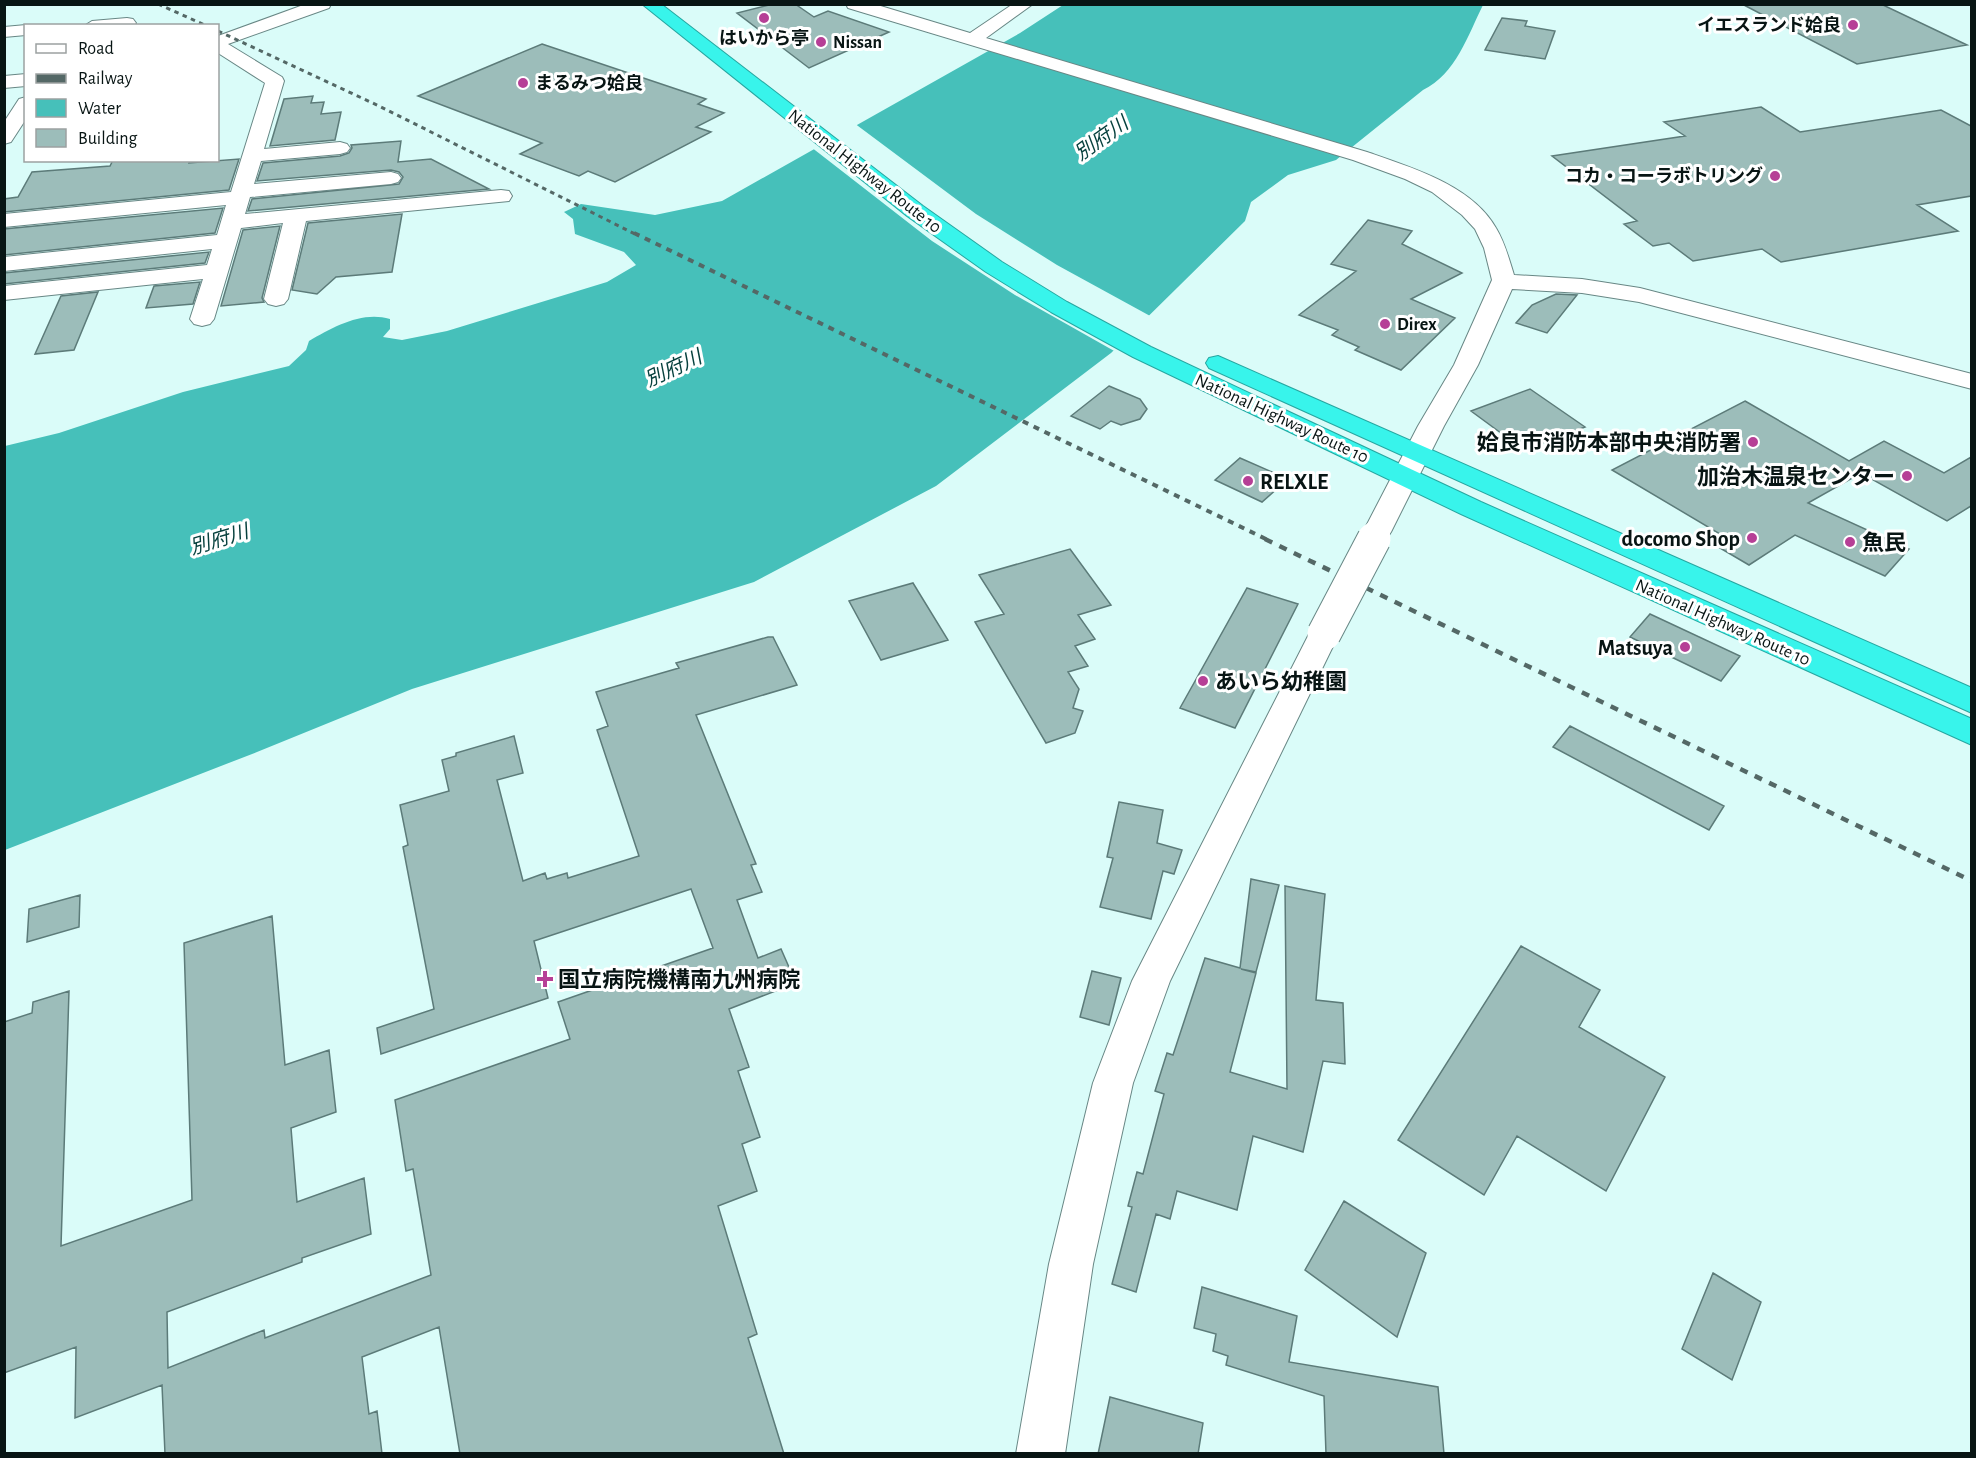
<svg xmlns="http://www.w3.org/2000/svg" width="1976" height="1458" viewBox="0 0 1976 1458" font-family="'Alegreya Sans','Noto Sans JP',sans-serif">
	<style>
		.water { fill: #46c0ba }
		.pier { fill: #dafcf9 }
		.building { fill: #9cbdba; stroke: #5c7b79; stroke-width: 1.5 }
		.lines { fill: none; stroke-linecap: round; stroke-linejoin: round }
		.minor-casing { stroke: #688785; stroke-width: 2 }
		.highway-casing { stroke: #27a6a0; stroke-width: 2 }
		.minor { fill: #fff; fill-rule: evenodd }
		.highway { fill: #38f4eb; fill-rule: evenodd }
		.rail-far2 { stroke: #546866; stroke-width: 3; stroke-dasharray: 4.5 4.5; stroke-linecap: butt }
		.rail-far1 { stroke: #546866; stroke-width: 4; stroke-dasharray: 6 6; stroke-linecap: butt }
		.rail { stroke: #546866; stroke-width: 4.5; stroke-dasharray: 8 8; stroke-linecap: butt }
		.minor-bridge-far1-casing { stroke: #688785; stroke-width: 27; stroke-linecap: butt }
		.minor-bridge-casing { stroke: #688785; stroke-width: 35; stroke-linecap: butt }
		.minor-bridge-far1 { stroke: #fff; stroke-width: 26 }
		.minor-bridge { stroke: #fff; stroke-width: 33 }
		.poi-dot { fill: #b63f96; stroke: #fff; stroke-width: 2 }
		.labels { text-anchor: middle; stroke-width: 6; stroke-linejoin: round; paint-order: stroke }
		.far-poi-label { font-size: 18px; font-weight: bold; fill: #081514; stroke: #fff; text-anchor: start }
		.far-street-label { font-size: 18px; fill: #081514; stroke: #fff }
		.far-water-label { font-size: 20px; font-style: italic; fill: #07413e; stroke: #fff }
		.poi-label { font-size: 22px; font-weight: bold; fill: #081514; stroke: #fff; text-anchor: end }
	</style>
	<rect width="100%" height="100%" fill="#dafcf9"/>
	<path class="water" d="M1063,5h420c-15,30 -27,69 -60,85l-87,70 -48,15 -37,27 -6,19 -134,132 -175,133 -182,96 -342,107 -155,63 -252,98v-404l54,-13 124,-41 106,-26 17,-16 3,-9c25,-14 52,-30 81,-22v10l-7,8 19,3 45,-9 160,-49 29,-17 -12,-13 -49,-18 -2,-15 -9,-7 17,-8 74,11 67,-14 298,-168z"/>
	<path class="pier" d="M854,123l122,91 81,51 95,52 -36,35 -101,-57 -83,-54 -121,-94z"/>
	<path class="building" d="M773,4h22l19,13 14,-6 61,21 -80,36 -72,-55z
		M1742,4h139l86,41 -110,19z
		M1502,18l25,3 -2,5 30,5 -10,28 -60,-9z
		M542,44l164,55 -8,5 26,9 -28,14 15,5 -96,50 -27,-11 -9,5 -59,-22 22,-11 -124,-47z
		M313,96l-2,7 13,-1 -3,12 20,-2 -6,28 -65,6 14,-47z
		M1761,107l39,25 141,-22 30,16v70l-54,9 41,26 -177,31 -19,-13 -69,12 -24,-18 -16,3 -29,-22 13,-3 -85,-65 133,-20 -21,-14z
		M401,141l-3,21 33,-3 58,30 -241,22 4,-12 147,-15 4,-7 -4,-5 -8,-2 -134,11 6,-18 77,-7 9,-3 3,-5 -1,-3z
		M239,159l-10,31 -225,22v-13l14,-2 14,-25 78,-6 3,-6h77l-1,3z
		M223,208l-8,25 -211,22v-26z
		M402,214l-10,58 -56,5 -19,17 -25,-4 16,-67z
		M1368,220l44,11 -10,13 60,29 -51,26 44,19 -54,52 -46,-20 4,-3 -27,-12 6,-5 -39,-15 57,-44 -25,-7z
		M280,226l-18,72 2,4 -43,4 22,-76z
		M209,252l-4,11 -201,21v-11z
		M200,282l-7,22 -47,4 8,-22z
		M98,292l-24,58 -39,4 26,-58z
		M1556,294l21,1 -30,38 -31,-10 16,-18z
		M1109,386l31,13 7,10 -7,10 -19,6 -10,-4 -11,8 -29,-13z
		M1530,389l55,38 -61,23 -53,-39z
		M1745,401l104,60 35,-20 60,32 27,-16v49l-24,15 -86,-48 -53,30 101,46 -24,27 -90,-41 -46,30 -41,-24 12,-7 -108,-64z
		M1240,458l48,21 -26,23 -47,-22z
		M1070,549l41,56 -33,10 17,24 -20,7 13,20 -20,6 11,17 -6,19 10,3 -8,22 -29,10 -71,-121 29,-8 -25,-39z
		M913,583l35,57 -67,20 -32,-59z
		M1247,588l51,16 -63,124 -55,-20z
		M1650,614l90,42 -19,25 -91,-44z
		M768,637h5l24,48 -101,30 60,149 -5,1 11,27 -25,8 21,58 23,-9 15,34 -67,26 20,58 -11,4 22,66 -18,7 15,47 -39,15 39,128 -9,4 36,116h-324l-21,-127 -77,30 7,57 8,-3 5,43h-217l-3,-69 -87,33 1,-71 -72,26v-351l28,-9 1,-11 36,-11 -8,255 131,-46 -8,-257 88,-27 13,149 44,-15 7,62 -45,16 6,74 67,-24 7,56 -69,24v4l-135,50 1,56 96,-38 1,8 166,-63 -18,-106 -7,2 -11,-71 175,-61 -12,-37 155,-54 -22,-59 -157,52 14,57 -167,56 -4,-26 57,-19 -31,-162 5,-2 -8,-40 49,-14 -7,-31 14,-4v-3l58,-17 9,37 -26,7 26,101 22,-8 2,6 20,-6 1,5 71,-22 -42,-126 11,-4 -12,-34 83,-24 -3,-5z
		M1570,726l154,80 -15,24 -156,-83z
		M1119,802l44,8 -6,33 25,7 -8,24 -11,-3 -12,48 -51,-12 13,-49 -6,-1z
		M1251,879l28,6 -23,87 -15,-3 15,4 -26,99 57,17 -2,-203 40,8 -9,106 27,3 2,61 -22,-3 -20,91 -50,-16 -16,74 -60,-19 -7,28 -14,-5 -20,78 -24,-8 20,-77 -4,-1 9,-34 6,2 21,-80 -9,-3 12,-38 6,2 32,-97 35,10z
		M80,895l-1,32 -52,15 2,-33z
		M1521,946l79,44 -21,37 86,50 -59,114 -89,-55 -33,59 -86,-55z
		M1092,971l29,7 -12,47 -29,-8z
		M1344,1201l82,52 -29,84 -92,-67z
		M1713,1273l48,29 -29,78 -50,-31z
		M1202,1287l95,29 -8,46 149,25 6,67h-118l-2,-58 -98,-31 2,-9 -15,-5 3,-17 -22,-6z
		M1110,1397l93,26 -5,31h-100z"/>
	<g class="lines">
		<defs>
			<path id="minor" d="M306,4h25l-2,4 -101,36 54,33 2,4 -20,68 76,-7 7,2 3,4 -3,4 -7,2 -79,7 -7,23 137,-12 7,2 3,4 -3,4 -7,2 -141,13 -5,17 256,-24 8,1 3,5 -3,5 -203,20 -18,78 -4,5 -8,2 -8,-2 -4,-5 19,-76 -42,5 -27,91 -4,5 -8,2 -8,-2 -4,-5 13,-40 -199,21v-14l203,-21 5,-16 -208,22v-14l213,-22 9,-30 -222,22v-13l227,-22 34,-109 -47,-30v-17z
				M846,4h28l96,29 43,-29h20l-47,34 381,114c43,15 105,33 129,76 9,15 13,31 18,47l68,4 58,9 332,86v15l-333,-87 -57,-9 -70,-4 -34,76 -34,61 -53,106 -4,6 -10,3 -10,-3 -4,-6 55,-106 36,-61 38,-85 -8,-32 -9,-19 -13,-14 -30,-23 -27,-13 -52,-19 -505,-152z
				M127,18l6,1 3,4 -2,3h-50l8,-5z
				M26,25l3,1h-3v9l-22,2v-10z
				M26,74v12l-22,2v-12z
				M26,97v22l-15,23 -7,2v-22l15,-23z
				M1324,623l11,4 4,7 -169,347 -37,102 -40,181 -28,190h-49l33,-190 44,-181 39,-102 177,-347 4,-7z"/>
			<path id="highway" d="M642,4h19l262,202 79,56 65,40 84,45 330,155 491,217v26l-511,-231 -328,-157 -82,-45 -65,-40 -79,-56z
				M1218,356l754,332v25l-763,-345 -3,-5 3,-5z"/>
		</defs>
		<use href="#minor" class="minor-casing"/>
		<use href="#highway" class="highway-casing"/>
		<use href="#minor" class="minor"/>
		<use href="#highway" class="highway"/>
		<path class="rail-far2" d="M158,4l49,22
			M218,31l161,75 258,129"/>
		<path class="rail-far1" d="M634,233l634,307"/>
		<path class="rail" d="M1265,539l707,342"/>
		<defs>
			<path id="minor-bridge-far1" d="M1373,540l4,-8"/>
			<path id="minor-bridge" d="M1324,634l50,-95"/>
		</defs>
		<use href="#minor-bridge-far1" class="minor-bridge-far1-casing"/>
		<use href="#minor-bridge" class="minor-bridge-casing"/>
		<use href="#minor-bridge-far1" class="minor-bridge-far1"/>
		<use href="#minor-bridge" class="minor-bridge"/>
	</g>
	<g class="poi-dot">
		<circle cx="764" cy="18" r="6"/>
		<circle cx="1853" cy="25" r="6"/>
		<circle cx="821" cy="42" r="6"/>
		<circle cx="523" cy="83" r="6"/>
		<circle cx="1775" cy="176" r="6"/>
		<circle cx="1385" cy="324" r="6"/>
		<circle cx="1753" cy="442" r="6"/>
		<circle cx="1907" cy="476" r="6"/>
		<circle cx="1248" cy="481" r="6"/>
		<circle cx="1752" cy="538" r="6"/>
		<circle cx="1850" cy="542" r="6"/>
		<circle cx="1685" cy="647" r="6"/>
		<circle cx="1203" cy="681" r="6"/>
		<path d="M542 970h6v6h6v6h-6v6h-6v-6h-6v-6h6z"/>
	</g>
	<g class="labels">
		<g class="far-poi-label">
			<text x="1841" y="31" text-anchor="end">イエスランド姶良</text>
			<text x="764" y="44" text-anchor="middle">はいから亭</text>
			<text x="833" y="48">Nissan</text>
			<text x="535" y="89">まるみつ姶良</text>
			<text x="1763" y="182" text-anchor="end">コカ・コーラボトリング</text>
			<text x="1397" y="330">Direx</text>
		</g>
		<g class="far-street-label">
			<text transform="translate(865 171) rotate(38)" y="6">National Highway Route 10</text>
			<text transform="translate(1282 418) rotate(25)" y="6">National Highway Route 10</text>
			<text transform="translate(1723 622) rotate(24)" y="6">National Highway Route 10</text>
		</g>
		<g class="far-water-label">
			<text transform="translate(1101 138) rotate(-35)" y="7">別府川</text>
			<text transform="translate(673 368) rotate(-25)" y="7">別府川</text>
			<text transform="translate(219 539) rotate(-17)" y="7">別府川</text>
		</g>
		<g class="poi-label">
			<text x="1741" y="450">姶良市消防本部中央消防署</text>
			<text x="1895" y="484">加治木温泉センター</text>
			<text x="1260" y="489" text-anchor="start">RELXLE</text>
			<text x="1740" y="546">docomo Shop</text>
			<text x="1862" y="550" text-anchor="start">魚民</text>
			<text x="1673" y="655">Matsuya</text>
			<text x="1215" y="689" text-anchor="start">あいら幼稚園</text>
			<text x="558" y="987" text-anchor="start">国立病院機構南九州病院</text>
		</g>
	</g>
	<rect width="1976" height="1458" fill="none" stroke="#081514" stroke-width="12"/>
	<rect x="24" y="24" width="195" height="138" fill="#ffffff" stroke="#9ca1a1" stroke-width="1.5"/>
	<rect x="36" y="44" width="30" height="9" fill="#ffffff" stroke="#9ca1a1" stroke-width="1.5"/>
	<text x="78" y="54" font-size="18" fill="#081514">Road</text>
	<rect x="36" y="74" width="30" height="9" fill="#546866" stroke="#9ca1a1" stroke-width="1.5"/>
	<text x="78" y="84" font-size="18" fill="#081514">Railway</text>
	<rect x="36" y="99" width="30" height="18" fill="#46c0ba" stroke="#9ca1a1" stroke-width="1.5"/>
	<text x="78" y="114" font-size="18" fill="#081514">Water</text>
	<rect x="36" y="129" width="30" height="18" fill="#9cbdba" stroke="#9ca1a1" stroke-width="1.5"/>
	<text x="78" y="144" font-size="18" fill="#081514">Building</text>
</svg>
